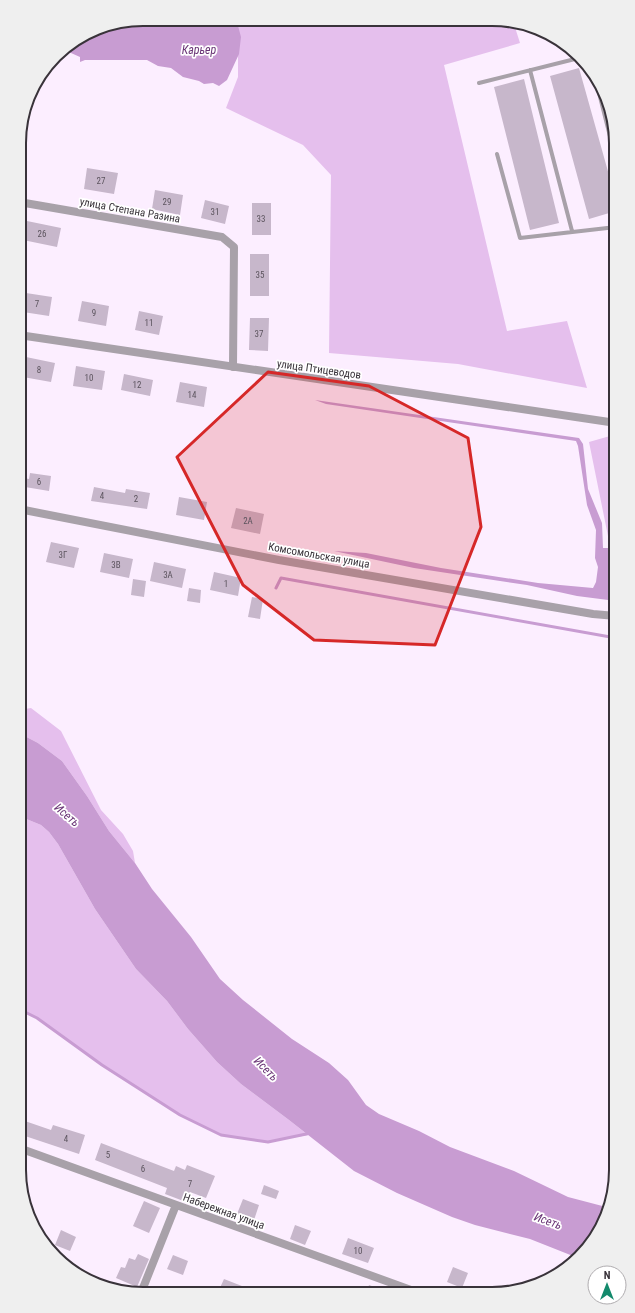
<svg xmlns="http://www.w3.org/2000/svg" width="635" height="1313" viewBox="0 0 635 1313" font-family="'Roboto Condensed',sans-serif">
	<style>
		.green { fill: #e5bfed }
		.water { fill: #c89cd2 }
		.lines { fill: none; stroke-linecap: round; stroke-linejoin: round }
		.stream { stroke: #c89cd2; stroke-width: 3 }
		.building { fill: #c7b7cb }
		.service { stroke: #a8a1a9; stroke-width: 4 }
		.minor { stroke: #a8a1a9; stroke-width: 8 }
		.marked { fill: #d62828; fill-opacity: 0.2; stroke: #d62828; stroke-width: 3; stroke-linejoin: round }
		.labels { text-anchor: middle; stroke-width: 3.5; stroke-linejoin: round; paint-order: stroke }
		.number-label { font-size: 9px; fill: #5c545e }
		.street-label { font-size: 11px; fill: #39333a; stroke: #fff }
		.water-label { font-size: 12px; font-style: italic; fill: #693475; stroke: #fff }
		.rim { fill: none; stroke: #39333a; stroke-width: 2 }
	</style>
	<rect width="100%" height="100%" fill="#fceeff"/>
	<path class="green" d="M236,20l277,1 7,22 -76,22 63,266 60,-10 20,67 -129,-24 -129,-11 2,-178 -28,-30 -77,-37 12,-31v-55z
		M610,436l2,14 4,3v93l-7,-5 -20,-99z
		M31,708l30,23 40,79 22,24 10,17 2,12 -26,-32 -22,-35 -25,-35 -24,-18 -19,-10v-23z
		M19,816l22,9 8,7 9,12 37,65 41,60 31,32 21,28 29,33 24,22 48,36 19,15 -40,7 -47,-7 -41,-20 -78,-50 -65,-47 -18,-9z"/>
	<path class="water" d="M143,19h71l1,4 22,-1 4,15 -2,17 -12,26 -8,6 -6,-3 -9,1 -5,-3 -16,-4 -12,-9 -13,-2 -11,-6h-62l-5,2v-5l-18,-8 34,-21z
		M315,400l264,38 4,6 5,45 14,34 1,25h13v53l-39,-5 -50,-11 -113,-17 -80,-17 32,2 75,15 97,15 55,5 3,-6 2,-15 -3,-9 1,-28 -9,-25 -9,-59 -2,-5 -250,-37z
		M19,733l19,10 24,18 25,35 22,35 26,32 17,26 39,48 29,42 23,21 49,39 37,24 19,17 18,25 13,9 40,17 31,16 64,24 54,26 42,11 -19,37 -13,13 -48,-19 -55,-14 -23,-8 -55,-24 -43,-22 -65,-51 -48,-36 -24,-22 -29,-33 -21,-28 -31,-32 -41,-60 -37,-65 -9,-12 -8,-7 -22,-9z"/>
	<g class="lines">
		<path class="stream" d="M276,588l5,-10 335,60
			M19,1009l18,9 65,47 78,50 41,20 47,7 43,-9"/>
	</g>
	<path class="building" d="M579,68l37,132v11l-27,8 -39,-143z
		M524,79l35,144 -29,7 -36,-143z
		M87,168l31,5 -4,21 -30,-5z
		M155,190l28,5 -3,20 -28,-6z
		M205,200l24,6 -4,18 -24,-6z
		M252,203h19v32h-19z
		M27,221l34,7 -4,19 -34,-7z
		M250,254h19v42h-19z
		M26,293l26,4 -3,19 -26,-4z
		M82,301l27,5 -3,20 -28,-5z
		M139,311l24,5 -4,19 -24,-5z
		M250,318h19l-1,33 -19,-1z
		M26,357l29,6 -4,19 -28,-5z
		M76,366l29,5 -3,19 -29,-4z
		M124,374l29,6 -3,16 -29,-6z
		M180,382l27,5 -3,20 -28,-5z
		M30,473l21,3 -2,15 -30,-5v-9l10,2z
		M94,487l31,6 1,-4 24,4 -3,16 -56,-8z
		M179,497l28,5 -3,18 -28,-5z
		M236,508l28,6 -4,20 -29,-6z
		M51,542l28,6 -5,20 -28,-6z
		M104,553l29,6 -4,19 -29,-6z
		M154,562l32,7 -4,19 -32,-7z
		M214,572l27,6 -3,18 -28,-6z
		M133,579l13,2 -2,16 -13,-2z
		M189,588l12,2 -1,13 -13,-2z
		M252,597l11,2 -3,20 -12,-2z
		M22,1120l29,10 2,-5 32,10 -6,19 -60,-20v-6z
		M101,1143l73,28 2,-5 9,4 2,-5 28,11 -9,22 -16,-6 -4,10 -21,-8 2,-6 -72,-28z
		M264,1185l15,6 -3,8 -15,-5z
		M243,1199l16,6 -5,15 -17,-6z
		M144,1201l16,7 -11,25 -16,-7z
		M295,1225l16,6 -6,14 -15,-6z
		M61,1230l15,7 -6,14 -15,-6z
		M348,1238l26,10 -6,15 -26,-9z
		M138,1254l11,5 -12,28 -21,-9 5,-11 4,1 4,-10 6,2z
		M173,1255l15,6 -5,14 -16,-6z
		M453,1267l15,6 -6,15 -15,-6z
		M224,1279l36,14h-32l-9,-3z
		M369,1285l22,8v1h-25z"/>
	<g class="lines">
		<path class="service" d="M530,70l42,161
			M479,83l100,-25
			M597,85l19,75
			M497,154l23,84 96,-11"/>
		<path class="minor" d="M19,202l203,35 12,10 -1,120
			M19,335l597,88
			M19,509l260,51 314,54 23,2
			M19,1148l403,146
			M141,1293l35,-88"/>
	</g>
	<path class="marked" d="M268,372l101,14 99,52 13,89 -46,118 -121,-5 -71,-55 -66,-128z"/>
	<g class="labels">
		<g class="number-label">
			<text x="101" y="184">27</text>
			<text x="167" y="205">29</text>
			<text x="215" y="215">31</text>
			<text x="261" y="222">33</text>
			<text x="42" y="237">26</text>
			<text x="260" y="278">35</text>
			<text x="37" y="307">7</text>
			<text x="94" y="316">9</text>
			<text x="149" y="326">11</text>
			<text x="259" y="337">37</text>
			<text x="39" y="373">8</text>
			<text x="89" y="381">10</text>
			<text x="137" y="388">12</text>
			<text x="192" y="398">14</text>
			<text x="39" y="485">6</text>
			<text x="102" y="499">4</text>
			<text x="136" y="502">2</text>
			<text x="248" y="524">2А</text>
			<text x="63" y="558">3Г</text>
			<text x="116" y="568">3В</text>
			<text x="168" y="578">3А</text>
			<text x="226" y="587">1</text>
			<text x="66" y="1142">4</text>
			<text x="108" y="1158">5</text>
			<text x="143" y="1172">6</text>
			<text x="190" y="1187">7</text>
			<text x="358" y="1254">10</text>
		</g>
		<g class="street-label">
			<text transform="translate(130 210) rotate(10)" y="4">улица Степана Разина</text>
			<text transform="translate(319 369) rotate(8)" y="4">улица Птицеводов</text>
			<text transform="translate(319 555) rotate(10)" y="4">Комсомольская улица</text>
			<text transform="translate(224 1211) rotate(20)" y="4">Набережная улица</text>
		</g>
		<g class="water-label">
			<text x="199" y="54">Карьер</text>
			<text transform="translate(67 815) rotate(41)" y="4">Исеть</text>
			<text transform="translate(266 1069) rotate(45)" y="4">Исеть</text>
			<text transform="translate(548 1221) rotate(20)" y="4">Исеть</text>
		</g>
	</g>
	<path d="M0 0H635V1313H0ZM143 26H492A117 117 0 0 1 609 143V1170A117 117 0 0 1 492 1287H143A117 117 0 0 1 26 1170V143A117 117 0 0 1 143 26Z" fill="#efefef" fill-rule="evenodd"/>
	<path class="rim" d="M143 26H492A117 117 0 0 1 609 143V1170A117 117 0 0 1 492 1287H143A117 117 0 0 1 26 1170V143A117 117 0 0 1 143 26Z"/>
	<g transform="translate(607 1285)"><circle r="19" fill="#ffffff" stroke="#b0adb0"/>
	<path d="M0-3L7 15L0 10L-7 15Z" fill="#138a6c"/>
	<text y="-6" font-size="11" font-weight="bold" text-anchor="middle" fill="#39333a">N</text>
	</g>
</svg>
